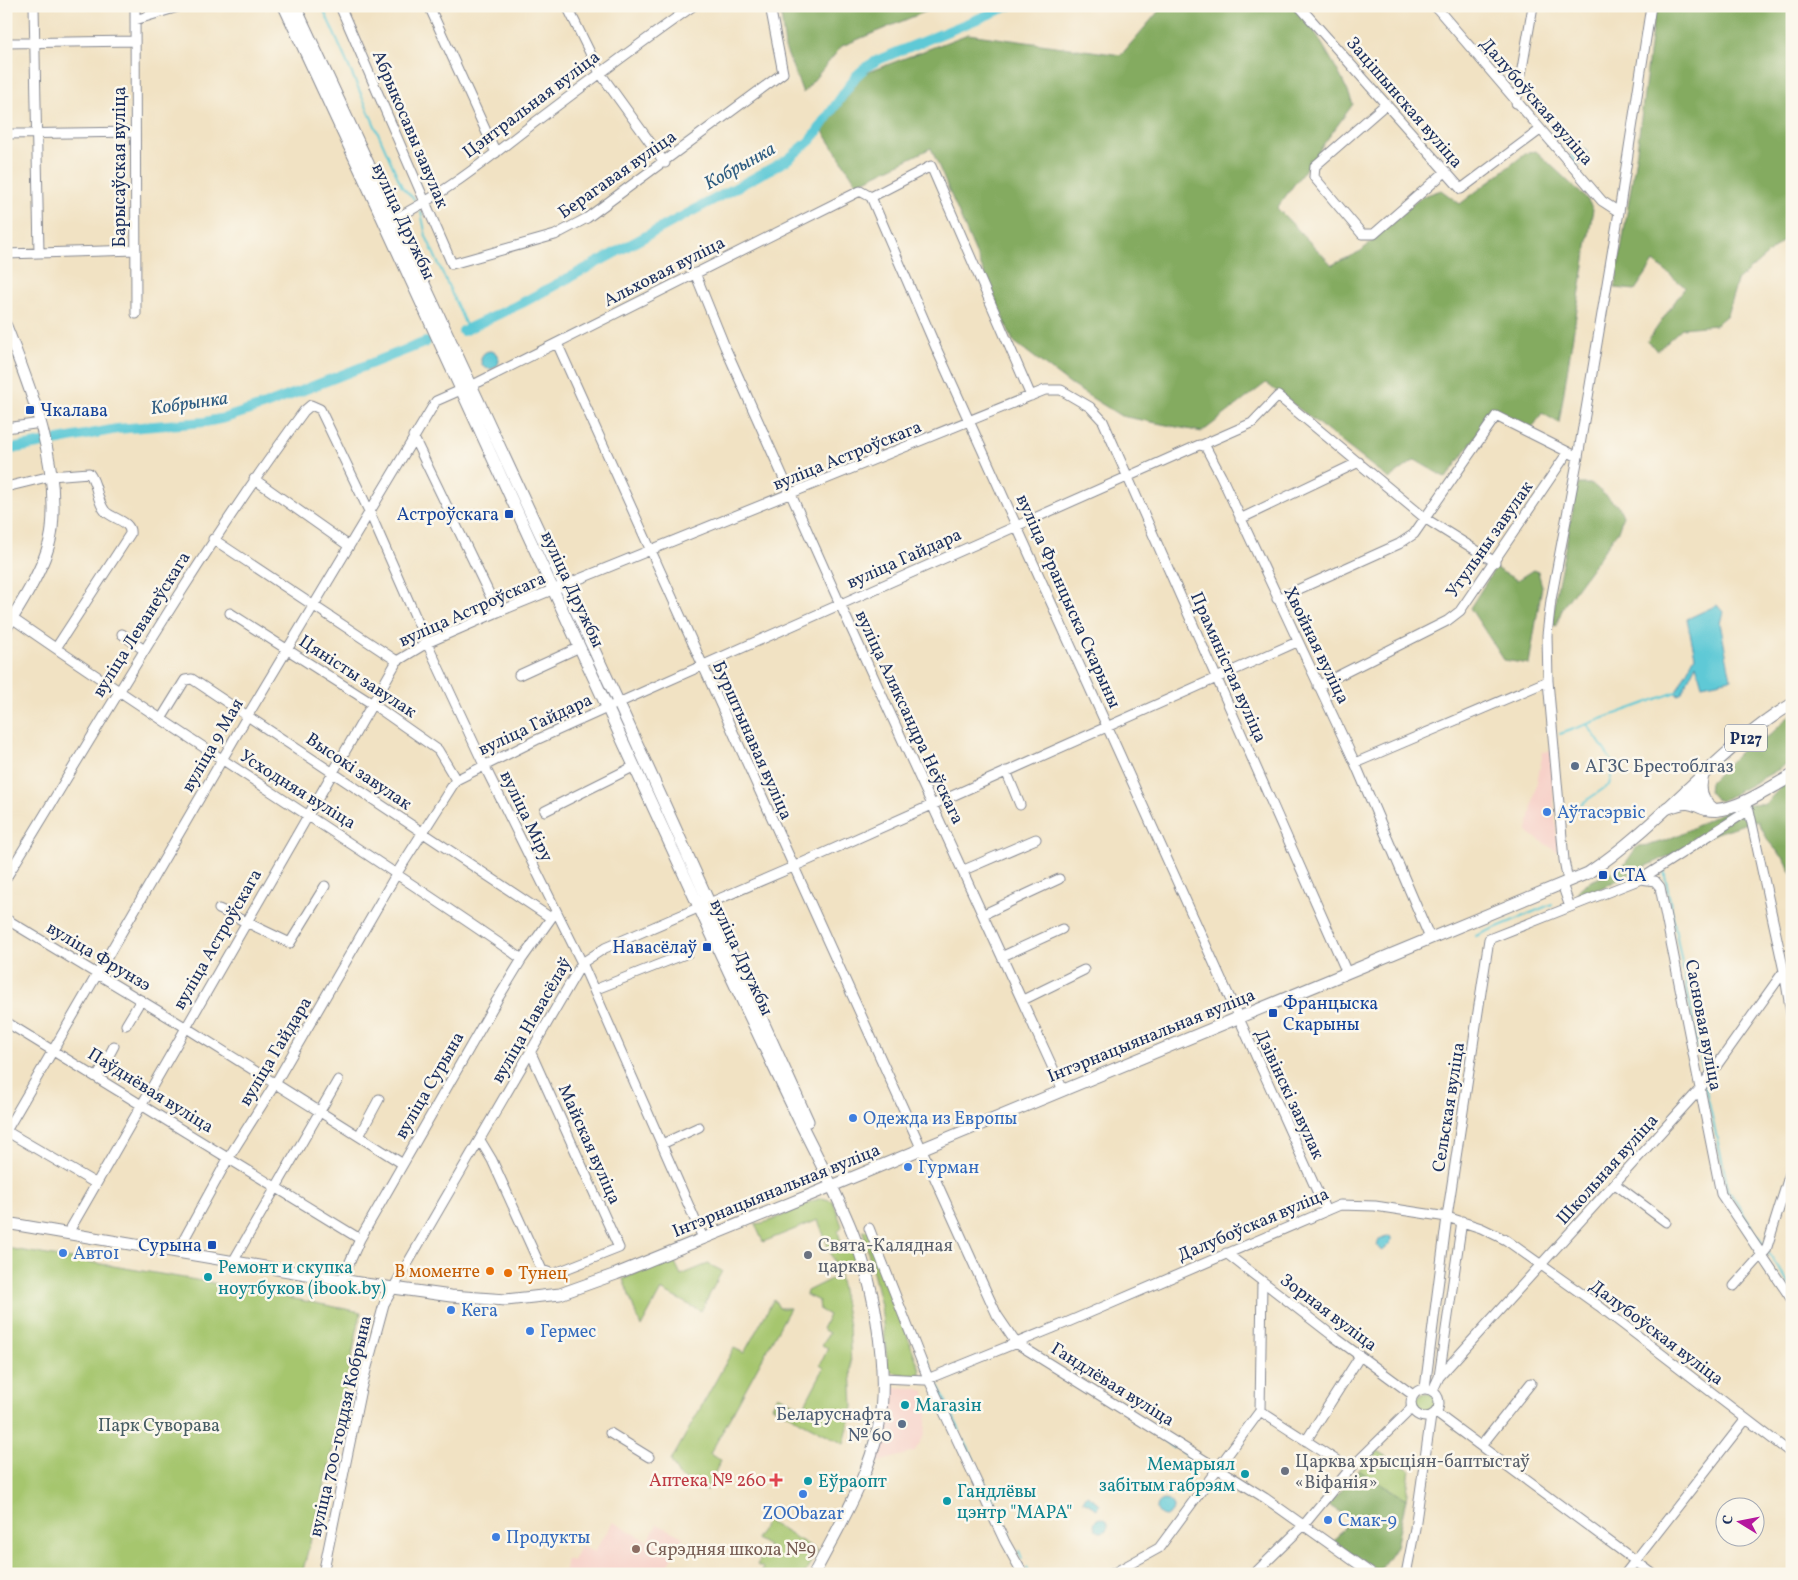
<svg xmlns="http://www.w3.org/2000/svg" width="1798" height="1580" viewBox="0 0 1798 1580" font-family="Vollkorn,serif">
	<style>
		.built { fill: #f7d1c9 }
		.green { fill: #a6c66e; stroke: #607a66 }
		.forest { fill: #84ab61; stroke: #506d60 }
		.water { fill: #5ec9d6; stroke: #3c7c9a }
		.lines { fill: none; stroke-linecap: round; stroke-linejoin: round }
		.stream { stroke: #5ec9d6; stroke-width: 2 }
		.river { stroke: #5ec9d6; stroke-width: 10 }
		.minor-casing { stroke: #868890; stroke-width: 11 }
		.major-casing { stroke: #868890; stroke-width: 13 }
		.highway-casing { stroke: #868890; stroke-width: 14 }
		.minor { stroke: #fff; stroke-width: 9 }
		.major { stroke: #fff; stroke-width: 11 }
		.highway { stroke: #fff; stroke-width: 12 }
		.transit-dot { fill: #1a4fb4; stroke: #fbf7ec; stroke-width: 2 }
		.service-dot { fill: #5c6f8a; stroke: #fbf7ec; stroke-width: 2 }
		.shop-dot { fill: #3f7fe0; stroke: #fbf7ec; stroke-width: 2 }
		.worship-dot { fill: #6b7280; stroke: #fbf7ec; stroke-width: 2 }
		.food-dot { fill: #e8710a; stroke: #fbf7ec; stroke-width: 2 }
		.culture-dot { fill: #0f9aa8; stroke: #fbf7ec; stroke-width: 2 }
		.health-dot { fill: #e0444e; stroke: #fbf7ec; stroke-width: 2 }
		.education-dot { fill: #8d6e63; stroke: #fbf7ec; stroke-width: 2 }
		.labels { text-anchor: middle; stroke-width: 5; stroke-linejoin: round; paint-order: stroke }
		.shield { fill: #fbf7ec; stroke: #5e6b89; stroke-width: 1 }
		.shield-label { font-size: 16px; font-weight: bold; fill: #1b2f5e }
		.street-label { font-size: 18px; fill: #1b2f5e; stroke: #fbf7ec }
		.transit-label { font-size: 18px; fill: #164399; stroke: #fbf7ec; text-anchor: start }
		.service-label { font-size: 18px; fill: #4e5e75; stroke: #fbf7ec; text-anchor: start }
		.shop-label { font-size: 18px; fill: #366cbe; stroke: #fbf7ec; text-anchor: start }
		.worship-label { font-size: 18px; fill: #5b616d; stroke: #fbf7ec; text-anchor: start }
		.culture-label { font-size: 18px; fill: #0d838f; stroke: #fbf7ec; text-anchor: start }
		.food-label { font-size: 18px; fill: #c56008; stroke: #fbf7ec; text-anchor: end }
		.park-label { font-size: 18px; fill: #455c63; stroke: #fbf7ec }
		.health-label { font-size: 18px; fill: #be3a42; stroke: #fbf7ec; text-anchor: end }
		.education-label { font-size: 18px; fill: #785e54; stroke: #fbf7ec; text-anchor: start }
		.water-label { font-size: 19px; font-style: italic; fill: #2f5d82; stroke: #fbf7ec }
	</style>
	<rect width="100%" height="100%" fill="#fbf7ec"/>
	<filter id="ink" filterUnits="userSpaceOnUse"><feTurbulence type="fractalNoise" baseFrequency=".02" numOctaves="2"/><feDisplacementMap in="SourceGraphic" scale="10" xChannelSelector="R" yChannelSelector="G"/><feConvolveMatrix kernelMatrix="1 2 1 2 8 2 1 2 1" color-interpolation-filters="sRGB"/></filter>
	<filter id="wash" filterUnits="userSpaceOnUse"><feTurbulence type="fractalNoise" baseFrequency=".0096" numOctaves="4" result="noise"/><feDisplacementMap in="SourceGraphic" scale="20" xChannelSelector="R" yChannelSelector="G"/><feGaussianBlur stdDeviation="1.12" result="paint"/><feColorMatrix in="noise" values="0 0 0 0 0 0 0 0 0 0 0 0 0 0 0 0 0 1.4 0 .05"/><feComposite in="paint" operator="in"/></filter>
	<g filter="url(#wash)">
		<rect width="100%" height="100%" fill="#f1e2c3"/>
		<path class="built" d="M1551,751l3,53 4,48 -31,-20 16,-80z
			M888,1387l28,1 8,3 3,25 -2,19 -11,17 -39,11 11,-41z
			M613,1522l35,19 9,-17 26,13 -19,37h-100l3,-15 6,2 7,-15 14,6z"/>
		<path class="green" d="M822,1198l11,3 9,25 -4,6 3,10 8,1 10,26 -21,4 -20,-53 -55,22 -8,-18c25,-2 43,-20 67,-26z
			M868,1230l52,140v5l-3,2 -25,-5 -4,-4 -7,-62 -18,-75z
			M6,1248l196,33 159,31 -35,168 -24,94h-296z
			M673,1258l8,17 27,-11 14,7 -21,40 -40,-21 -20,37 -18,-48z
			M839,1275l10,51 4,81 -9,37 -72,-38 6,-11 25,13 21,-40 -4,-3 8,-17 -6,-3 7,-12 -7,-4 7,-14 -9,-5 -1,-9 -13,-6 1,-4z
			M774,1299l5,9h11l-80,146 11,6 -15,31 -27,-15 -8,-15 63,-113 10,5z
			M1415 1404a11 11 0 1 1 22 0a11 11 0 1 1-22 0Z
			M1378,1451l32,19 -4,29 -48,-29z
			M767,1521l50,29 -12,24h-45l3,-6 -6,-3 11,-19 -12,-7z"/>
		<path class="forest" d="M780,6h159l-97,40 -39,47 -18,-45z
			M1163,6h138c16,33 39,63 52,98l-76,104 55,57 29,-14 60,-54 20,-7 19,14 65,-50 11,-3 51,48 6,10 -34,214 -17,-10 -11,17 -36,-20 -49,68 -31,-18 -26,19 -123,-96 -64,49 -81,-16 -50,-31 -58,-44 -82,-193 -74,36 -34,-53 40,-57 105,-40 153,21z
			M1655,6h137v227l-55,48 -10,34 -12,10 -33,3 -24,22 -11,-8 38,-55 -31,-25 -19,28 -20,-2 22,-138z
			M1578,484h14l27,23 4,9 -5,15 -55,76 -7,19 -3,-1 3,-31z
			M1495,568l22,12 16,-10 5,2 4,14 -13,78 -25,-4 -34,-52z
			M1792,713v49l-71,39 -6,-2 -6,-7 1,-10 33,-33 27,-14z
			M1792,781v93l-7,-14 -16,-18 -12,-22 -41,13 -121,58 -14,5 -4,-3c7,-14 32,-16 44,-26 7,-5 11,-15 17,-21 44,-1 86,-48 127,-42l17,-18z
			M1358,1470l48,29 -10,47 -17,25 -45,-30 16,-23 -22,-13z"/>
		<path class="water" d="M1570 156a9 9 0 1 1 18 0a9 9 0 1 1-18 0Z
			M481 360a9 9 0 1 1 18 0a9 9 0 1 1-18 0Z
			M1717,605l6,7 -3,11 11,56 -29,6 -6,-21 -15,30 -4,1 -1,-3 19,-36 -8,-37z
			M1390,1236c4,5 -3,10 -7,14l-4,-2 -2,-3 2,-5z
			M1087,1495l13,9 -3,5 -14,-8z
			M1157 1508a8 8 0 1 1 16 0a8 8 0 1 1-16 0Z
			M1094 1525a7 7 0 1 1 14 0a7 7 0 1 1-14 0Z"/>
		<g class="lines">
			<path class="stream" d="M322,6l80,181 12,12
				M421,212l5,24 42,94
				M1560,734l116,-42
				M1581,804l28,-19 5,-21 -27,-40
				M1664,870l40,207
				M1476,936l76,-32
				M1705,1086l24,105 35,55
				M1768,1252l24,36
				M926,1357l7,16
				M935,1379l25,52
				M964,1440l10,20
				M1163,1440l11,8
				M1181,1452l28,18v3
				M978,1468l9,19
				M990,1494l21,42
				M1019,1551l3,8
				M1027,1568l2,6"/>
			<path class="river" d="M463,331l59,-28 265,-143 25,-21 44,-63 10,-9 12,-7 131,-54
				M6,450l111,-21 88,-7 20,-4 40,-13 161,-63"/>
		</g>
	</g>
	<g filter="url(#ink)">
		<g class="lines">
			<defs>
				<path id="minor" d="M34,6l5,247
					M135,6l1,308
					M340,6l112,258 103,-29 32,-17 196,-145 -13,-67
					M429,6l67,147
					M567,6l33,67 65,90
					M1299,6l162,183 79,-59
					M1435,6l167,195 17,11
					M135,20l46,-14
					M6,43l129,-2
					M1516,103l17,-97
					M1386,104l-71,62 -1,11 48,57h12l71,-62
					M6,134l128,-2
					M871,197l66,153 389,861
					M871,197l60,-31 100,230
					M390,221c52,-25 99,-63 144,-98 53,-40 105,-79 159,-117
					M6,254l130,-4
					M695,273l30,74 115,257 223,486
					M557,343l418,924 22,48 19,28 249,155 107,76
					M6,428l35,-5
					M413,436l85,176
					M1202,445l50,-22 26,-27 148,123 69,43
					M254,479l95,67
					M6,487l45,-11 38,-3c9,11 7,27 16,38 7,8 27,10 25,23l-74,114
					M1240,519l119,-57
					M213,539l184,122
					M1277,599l122,-55 15,-10 82,-118 82,41
					M230,613l141,90 67,47 18,30
					M6,614c170,119 346,227 516,345
					M122,634l22,16
					M519,675l61,-28
					M1318,686l129,-65 13,-10 108,-159
					M161,719l24,-39 7,-1 359,239
					M1355,763l193,-82
					M1006,771l14,34
					M545,811l84,-42
					M964,870l72,-31
					M6,878c97,-158 188,-318 298,-467l7,-6 9,4 49,102 58,132 57,122 98,198 121,275
					M1641,879l108,-69 35,161 8,48
					M1568,881l-4,-21 -16,-179 -1,-46 4,-35 27,-143 41,-245 32,-206
					M1570,907l71,-28 14,2 5,6 61,307 71,106
					M219,909l71,34 35,-57
					M984,914l75,-35
					M6,919l179,108 218,137
					M1003,956l59,-27
					M594,990l94,-37
					M1023,1000l61,-30
					M6,1022l354,217
					M126,1025l15,-25
					M98,1076l16,-30
					M6,1131l242,-416 188,-314 43,-19 381,-191 11,6
					M6,1131l89,52
					M359,1136l20,-37
					M480,1140l12,20 50,110 11,4 66,-26 -88,-195
					M662,1144l37,-17
					M1615,1184l51,38
					M869,1228l59,150 77,164 18,32
					M68,1233l329,-572 30,-18 71,-31 547,-222h16l29,17 13,14 244,552
					M182,1251v-8l47,-86 46,-73 122,-211 59,-93 80,-40 109,-49 554,-246 6,1 16,30 134,287 75,175
					M1226,1253l107,83 80,59
					M234,1260l104,-180
					M342,1280l18,-41 137,-239 25,-41 32,-45
					M1734,1286l32,-36 26,-83
					M1439,1377l261,-288 84,-118
					M882,1378l43,2 143,-58 272,-117 35,1 72,11 34,11 25,12 93,66 193,148
					M1425,1388l22,-171 42,-278 81,-32 -8,-23
					M1411 1403a14 14 0 1 1 28 0a14 14 0 1 1-28 0Z
					M1433,1390l6,-13 23,-156
					M1260,1411l90,58
					M1436,1413l217,161
					M610,1433l39,24
					M1306,1441l54,-85
					M1481,1446l50,-63
					M323,1574l38,-185 23,-85 198,-341 23,-15 188,-81 504,-225
					M1112,1574l47,-26 101,-137 2,-129
					M1254,1574l49,-48 47,-57 62,-61
					M1406,1574l9,-46 16,-112
					M1625,1574l121,-155"/>
				<path id="major" d="M284,6c142,304 280,610 421,914 31,68 63,135 95,202 33,67 66,124 77,200 5,32 8,70 2,103 -10,53 -40,101 -65,149
					M295,6l320,689 193,426
					M6,326c25,64 53,132 46,203 -3,31 -29,72 -46,99
					M6,1223l359,61 86,12 55,4 54,-6 56,-20 199,-81 773,-320c74,-49 128,-123 204,-169"/>
				<path id="highway" d="M1703,774c-5,14 -3,26 10,35
					M1687,790l15,13
					M1667,808c32,-13 26,3 49,2 26,-2 53,-22 76,-34"/>
			</defs>
			<use href="#minor" class="minor-casing"/>
			<use href="#major" class="major-casing"/>
			<use href="#highway" class="highway-casing"/>
			<use href="#minor" class="minor"/>
			<use href="#major" class="major"/>
			<use href="#highway" class="highway"/>
		</g>
	</g>
	<g class="transit-dot">
		<rect x="25" y="405" width="10" height="10" rx="2.5"/>
		<rect x="504" y="509" width="10" height="10" rx="2.5"/>
		<rect x="1598" y="870" width="10" height="10" rx="2.5"/>
		<rect x="702" y="942" width="10" height="10" rx="2.5"/>
		<rect x="1268" y="1008" width="10" height="10" rx="2.5"/>
		<rect x="207" y="1240" width="10" height="10" rx="2.5"/>
	</g>
	<g class="service-dot">
		<circle cx="1575" cy="766" r="5"/>
		<circle cx="902" cy="1424" r="5"/>
	</g>
	<g class="shop-dot">
		<circle cx="1547" cy="812" r="5"/>
		<circle cx="853" cy="1118" r="5"/>
		<circle cx="908" cy="1167" r="5"/>
		<circle cx="63" cy="1253" r="5"/>
		<circle cx="451" cy="1310" r="5"/>
		<circle cx="530" cy="1331" r="5"/>
		<circle cx="803" cy="1494" r="5"/>
		<circle cx="1328" cy="1520" r="5"/>
		<circle cx="496" cy="1537" r="5"/>
	</g>
	<g class="worship-dot">
		<circle cx="808" cy="1255" r="5"/>
		<circle cx="1285" cy="1471" r="5"/>
	</g>
	<g class="food-dot">
		<circle cx="490" cy="1271" r="5"/>
		<circle cx="508" cy="1273" r="5"/>
	</g>
	<g class="culture-dot">
		<circle cx="208" cy="1277" r="5"/>
		<circle cx="905" cy="1405" r="5"/>
		<circle cx="1245" cy="1474" r="5"/>
		<circle cx="808" cy="1481" r="5"/>
		<circle cx="947" cy="1501" r="5"/>
	</g>
	<path class="health-dot" d="M773.5 1472.5h5v5h5v5h-5v5h-5v-5h-5v-5h5z"/>
	<circle class="education-dot" cx="636" cy="1549" r="5"/>
	<g class="labels">
		<rect class="shield" x="1725" y="724.5" width="42" height="27" rx="4"/>
		<g class="shield-label">
			<text x="1746" y="744">Р127</text>
		</g>
		<g class="street-label">
			<text transform="translate(1537 101) rotate(49)" y="6">Далубоўская вуліца</text>
			<text transform="translate(1405 102) rotate(49)" y="6">Зацішынская вуліца</text>
			<text transform="translate(531 104) rotate(-37)" y="6">Цэнтральная вуліца</text>
			<text transform="translate(411 129) rotate(67)" y="6">Абрыкосавы завулак</text>
			<text transform="translate(119 167) rotate(-90)" y="6">Барысаўская вуліца</text>
			<text transform="translate(617 174) rotate(-35)" y="6">Берагавая вуліца</text>
			<text transform="translate(404 221) rotate(65)" y="6">вуліца Дружбы</text>
			<text transform="translate(664 271) rotate(-27)" y="6">Альховая вуліца</text>
			<text transform="translate(847 455) rotate(-22)" y="6">вуліца Астроўскага</text>
			<text transform="translate(1489 539) rotate(-55)" y="6">Утульны завулак</text>
			<text transform="translate(904 558) rotate(-24)" y="6">вуліца Гайдара</text>
			<text transform="translate(573 589) rotate(65)" y="6">вуліца Дружбы</text>
			<text transform="translate(1069 601) rotate(66)" y="6">вуліца Францыска Скарыны</text>
			<text transform="translate(472 609) rotate(-24)" y="6">вуліца Астроўскага</text>
			<text transform="translate(141 624) rotate(-58)" y="6">вуліца Леванеўскага</text>
			<text transform="translate(1317 645) rotate(64)" y="6">Хвойная вуліца</text>
			<text transform="translate(1229 667) rotate(66)" y="6">Прамяністая вуліца</text>
			<text transform="translate(358 676) rotate(33)" y="6">Цяністы завулак</text>
			<text transform="translate(910 717) rotate(65)" y="6">вуліца Аляксандра Неўскага</text>
			<text transform="translate(535 724) rotate(-25)" y="6">вуліца Гайдара</text>
			<text transform="translate(753 740) rotate(66)" y="6">Бурштынавая вуліца</text>
			<text transform="translate(212 745) rotate(-60)" y="6">вуліца 9 Мая</text>
			<text transform="translate(359 771) rotate(34)" y="6">Высокі завулак</text>
			<text transform="translate(298 789) rotate(32)" y="6">Усходняя вуліца</text>
			<text transform="translate(527 816) rotate(64)" y="6">вуліца Міру</text>
			<text transform="translate(217 939) rotate(-60)" y="6">вуліца Астроўскага</text>
			<text transform="translate(99 956) rotate(31)" y="6">вуліца Фрунзэ</text>
			<text transform="translate(742 957) rotate(65)" y="6">вуліца Дружбы</text>
			<text transform="translate(531 1020) rotate(-60)" y="6">вуліца Навасёлаў</text>
			<text transform="translate(1704 1025) rotate(79)" y="6">Сасновая вуліца</text>
			<text transform="translate(1151 1035) rotate(-22)" y="6">Інтэрнацыянальная вуліца</text>
			<text transform="translate(275 1051) rotate(-59)" y="6">вуліца Гайдара</text>
			<text transform="translate(429 1085) rotate(-60)" y="6">вуліца Сурына</text>
			<text transform="translate(151 1090) rotate(32)" y="6">Паўднёвая вуліца</text>
			<text transform="translate(1290 1094) rotate(65)" y="6">Дзівінскі завулак</text>
			<text transform="translate(1448 1107) rotate(-81)" y="6">Сельская вуліца</text>
			<text transform="translate(590 1144) rotate(66)" y="6">Майская вуліца</text>
			<text transform="translate(1607 1169) rotate(-48)" y="6">Школьная вуліца</text>
			<text transform="translate(776 1190) rotate(-22)" y="6">Інтэрнацыянальная вуліца</text>
			<text transform="translate(1253 1224) rotate(-23)" y="6">Далубоўская вуліца</text>
			<text transform="translate(1329 1312) rotate(37)" y="6">Зорная вуліца</text>
			<text transform="translate(1657 1332) rotate(37)" y="6">Далубоўская вуліца</text>
			<text transform="translate(1113 1384) rotate(32)" y="6">Гандлёвая вуліца</text>
			<text transform="translate(340 1426) rotate(-77)" y="6">вуліца 700-годдзя Кобрына</text>
		</g>
		<g class="transit-label">
			<text x="40" y="416">Чкалава</text>
			<text x="499" y="520" text-anchor="end">Астроўскага</text>
			<text x="1613" y="881">СТА</text>
			<text x="697" y="953" text-anchor="end">Навасёлаў</text>
			<text x="1283" y="1009">Францыска<tspan x="1283" dy="21">Скарыны</tspan></text>
			<text x="202" y="1251" text-anchor="end">Сурына</text>
		</g>
		<g class="service-label">
			<text x="1585" y="772">АГЗС Брестоблгаз</text>
			<text x="892" y="1420" text-anchor="end">Беларуснафта<tspan x="892" dy="21">№ 60</tspan></text>
		</g>
		<g class="shop-label">
			<text x="1557" y="818">Аўтасэрвіс</text>
			<text x="863" y="1124">Одежда из Европы</text>
			<text x="918" y="1173">Гурман</text>
			<text x="73" y="1259">Авто1</text>
			<text x="461" y="1316">Кега</text>
			<text x="540" y="1337">Гермес</text>
			<text x="803" y="1519" text-anchor="middle">ZOObazar</text>
			<text x="1338" y="1526">Смак-9</text>
			<text x="506" y="1543">Продукты</text>
		</g>
		<g class="worship-label">
			<text x="818" y="1251">Свята-Калядная<tspan x="818" dy="21">царква</tspan></text>
			<text x="1295" y="1467">Царква хрысціян-баптыстаў<tspan x="1295" dy="21">«Віфанія»</tspan></text>
		</g>
		<g class="culture-label">
			<text x="218" y="1273">Ремонт и скупка<tspan x="218" dy="21">ноутбуков (ibook.by)</tspan></text>
			<text x="915" y="1411">Магазін</text>
			<text x="1235" y="1470" text-anchor="end">Мемарыял<tspan x="1235" dy="21">забітым габрэям</tspan></text>
			<text x="818" y="1487">Еўраопт</text>
			<text x="957" y="1497">Гандлёвы<tspan x="957" dy="21">цэнтр "МАРА"</tspan></text>
		</g>
		<g class="food-label">
			<text x="480" y="1277">В моменте</text>
			<text x="518" y="1279" text-anchor="start">Тунец</text>
		</g>
		<g class="park-label">
			<text x="159" y="1431">Парк Суворава</text>
		</g>
		<g class="health-label">
			<text x="766" y="1486">Аптека № 260</text>
		</g>
		<g class="education-label">
			<text x="646" y="1555">Сярэдняя школа №9</text>
		</g>
		<g class="water-label">
			<text transform="translate(739 165) rotate(-29)" y="7">Кобрынка</text>
			<text transform="translate(189 402) rotate(-8)" y="7">Кобрынка</text>
		</g>
	</g>
	<rect width="1798" height="1580" fill="none" stroke="#fbf7ec" stroke-width="25"/>
	<g transform="translate(1740 1522) rotate(280)"><circle r="24" fill="#fbf7ec" stroke="#a1a7b3"/>
	<path d="M0-4L9 19L0 12L-9 19Z" fill="#b5179e"/>
	<text y="-8" font-size="14" font-weight="bold" text-anchor="middle" fill="#1b2f5e">С</text>
	</g>
</svg>
